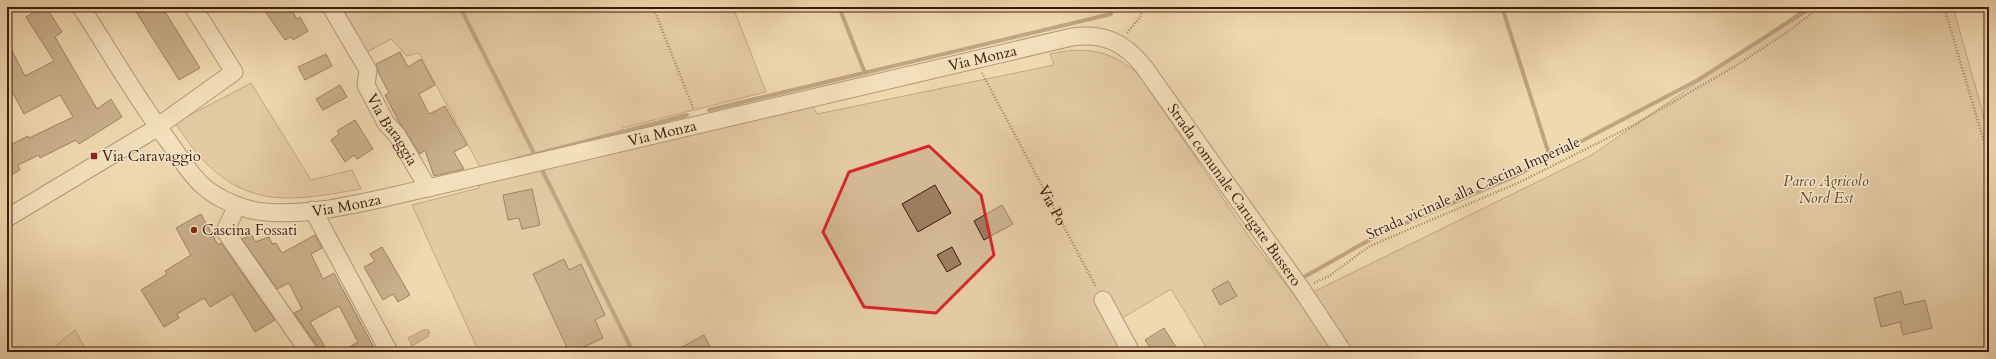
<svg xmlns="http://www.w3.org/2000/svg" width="1996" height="359" viewBox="0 0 1996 359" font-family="Cardo,serif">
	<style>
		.green { fill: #d2b893; stroke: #886a4e }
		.water { fill: #b39876; stroke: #84664a }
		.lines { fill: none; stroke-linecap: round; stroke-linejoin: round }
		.stream { stroke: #84664a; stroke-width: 4 }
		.building { fill: #9a7e5f; stroke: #3d1c08 }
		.minor-casing { stroke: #6a4b32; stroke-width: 19 }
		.path { stroke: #3d1c08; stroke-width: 2.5; stroke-dasharray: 1 2; stroke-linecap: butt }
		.minor { stroke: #f5e6cb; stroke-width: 17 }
		.marked { fill: none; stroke: #d62828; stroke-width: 3; stroke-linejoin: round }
		.poi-dot { fill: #8f2418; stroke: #f5e6cb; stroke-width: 1.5 }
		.labels { text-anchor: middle; stroke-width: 3; stroke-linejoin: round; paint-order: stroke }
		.street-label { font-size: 15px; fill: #3d1c08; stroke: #f5e6cb }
		.poi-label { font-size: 15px; fill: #3d1c08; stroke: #f5e6cb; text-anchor: start }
		.park-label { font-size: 15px; font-style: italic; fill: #62432b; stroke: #f5e6cb }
	</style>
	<rect width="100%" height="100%" fill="#f0d8af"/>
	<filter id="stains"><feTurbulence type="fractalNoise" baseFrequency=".005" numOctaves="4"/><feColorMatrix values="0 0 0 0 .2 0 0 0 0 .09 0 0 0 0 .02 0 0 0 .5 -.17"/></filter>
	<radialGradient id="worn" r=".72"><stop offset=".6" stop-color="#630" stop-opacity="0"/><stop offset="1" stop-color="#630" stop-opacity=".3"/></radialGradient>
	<path class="green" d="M341,7h392l33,85 -144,36 3,9 185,-36 7,13 237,-49 -4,-11c34,-8 63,-4 89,21l113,166 47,60 16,-10 275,-135 211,-145 10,-4h142l36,128v217h-780l-38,-63 -57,34 16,29h-651l-67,-147 67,-17 3,-17 -63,-118 -12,3 -16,-17 -24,13z
		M251,83l60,97 41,-10 9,19c-61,10 -108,22 -156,-27 -12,-11 -20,-26 -30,-39z
		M75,330l12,22h-39z"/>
	<path class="water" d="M425,329l1,1 2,-1 2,4 -2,1 1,2 -17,10 -4,-8z"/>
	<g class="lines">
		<path class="stream" d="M460,7l75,148
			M839,7l26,66
			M1502,7l46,144
			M709,110l402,-96
			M517,159l170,-44
			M542,170l91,182
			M1304,277l74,-42 133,-57 187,-98 108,-69"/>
	</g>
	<path class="building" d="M42,7h4l16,25 -7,5 42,72 14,-10 11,18 -43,27 -3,-4 -36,18 -1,-3 -21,10 2,5 -13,7v-33l1,2 20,-10 1,2 44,-21 -13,-22 -36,19 -17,-32v-41l18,35 29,-15 -28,-44z
		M133,7h29l38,61 -21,12z
		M262,7h28l7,12 3,-2 8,14 -15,9 -2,-3 -6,3z
		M400,52l8,15 13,-8 14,26 -16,9 10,20 16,-8 22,39 -13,7 10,17 -30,7 -9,-26 -5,4 -22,-34 -13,-25 4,-2 -11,-21 -2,-8z
		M326,54l6,12 -27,14 -7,-13z
		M340,85l7,12 -24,13 -7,-11z
		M355,120l18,29 -16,10 -3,-4 -9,7 -14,-22 8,-6 -2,-3z
		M935,185l16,28 -33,19 -16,-28z
		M532,189l8,36 -18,4 -3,-11 -11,2 -5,-25z
		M1002,205l11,19 -29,16 -10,-19z
		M201,214l17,31 3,-2 54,77 -20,12 -23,-38 -22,13 -6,-9 -27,16 2,4 -15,9 -23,-37 26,-16 -2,-3 26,-16 -15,-27z
		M252,235l3,7 14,-5 3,7 4,-1 6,10 33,-18 7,13 -11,6 12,25 11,-6 39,73 -9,6h-23l17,-10 -19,-36 -29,16 18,30h-9l-2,-6 -23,-33 8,-4 -13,-26 -12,6 -35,-50z
		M382,247l28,48 -12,7 -5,-8 -10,6 -19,-33 11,-6 -5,-7z
		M952,247l9,17 -14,8 -10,-17z
		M564,259l5,11 12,-6 24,51 -10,5 8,18 -30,14h-4l-36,-78z
		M1228,281l9,15 -17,9 -8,-15z
		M1901,291l3,14 21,-5 7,28 -29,7 -3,-13 -19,5 -7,-29z
		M1164,328l15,24h-26l-8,-12z
		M704,335l7,14 -6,3h-32z"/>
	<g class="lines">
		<defs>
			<g id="minor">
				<path id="s2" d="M81,7c29,45 56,92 88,135 10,14 20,31 33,43 12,11 30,20 46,24 51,13 128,-10 180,-21l644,-151c32,-4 52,5 72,30l158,223 41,62"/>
				<path id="s3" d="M331,7l37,63 -2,15 20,38 11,12 31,53"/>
				<path d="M237,206l-12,25 84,121"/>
				<path d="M313,210l76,142"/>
				<path d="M7,218l143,-86 84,-60 -41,-65"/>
				<path d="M1103,300l28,52"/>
			</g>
		</defs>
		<use href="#minor" class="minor-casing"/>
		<g class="path">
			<path d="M653,7l41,103"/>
			<path d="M1944,7l45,151"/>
			<path d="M1815,11l12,-4"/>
			<path d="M1127,33l13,-16 3,-10"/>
			<path id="s1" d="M982,73l114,214"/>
			<path d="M1314,283l15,-7 41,-30 148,-63 114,-57 105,-61 49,-32 29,-22 -1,-4"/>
		</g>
		<use href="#minor" class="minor"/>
	</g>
	<path d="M0 0H1996V359H0ZM929,146l52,49 13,60 -58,58 -72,-6 -41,-75 26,-60z" fill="#f0d8af" fill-opacity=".55" fill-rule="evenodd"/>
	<path class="marked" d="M929,146l52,49 13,60 -58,58 -72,-6 -41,-75 26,-60z"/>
	<g class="poi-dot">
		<rect x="90" y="152" width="8" height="8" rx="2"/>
		<circle cx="194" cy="230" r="4"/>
	</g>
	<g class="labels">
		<g class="street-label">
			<text dy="5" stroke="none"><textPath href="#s2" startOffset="1020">Via Monza</textPath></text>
			<text dy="5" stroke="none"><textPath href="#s3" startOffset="140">Via Baraggia</textPath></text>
			<text dy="5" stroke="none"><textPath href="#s2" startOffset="691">Via Monza</textPath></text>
			<text transform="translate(1473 188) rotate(-24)" y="5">Strada vicinale alla Cascina Imperiale</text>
			<text dy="5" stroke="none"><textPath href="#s2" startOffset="1351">Strada comunale Carugate Bussero</textPath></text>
			<text dy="5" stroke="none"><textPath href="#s2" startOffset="367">Via Monza</textPath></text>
			<text dy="5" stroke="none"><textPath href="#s1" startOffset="150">Via Po</textPath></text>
		</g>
		<g class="poi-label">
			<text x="102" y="161">Via Caravaggio</text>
			<text x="202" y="235">Cascina Fossati</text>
		</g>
		<g class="park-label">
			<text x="1826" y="186">Parco Agricolo<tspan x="1826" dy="17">Nord Est</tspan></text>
		</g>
	</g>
	<rect width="1996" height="359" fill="none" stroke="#f0d8af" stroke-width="24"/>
	<rect x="8" y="8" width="1980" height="343" fill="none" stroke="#3d1c08" stroke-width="2"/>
	<rect x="12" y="12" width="1972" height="335" fill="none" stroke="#3d1c08"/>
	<rect width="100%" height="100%" filter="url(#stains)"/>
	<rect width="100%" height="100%" fill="url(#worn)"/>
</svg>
